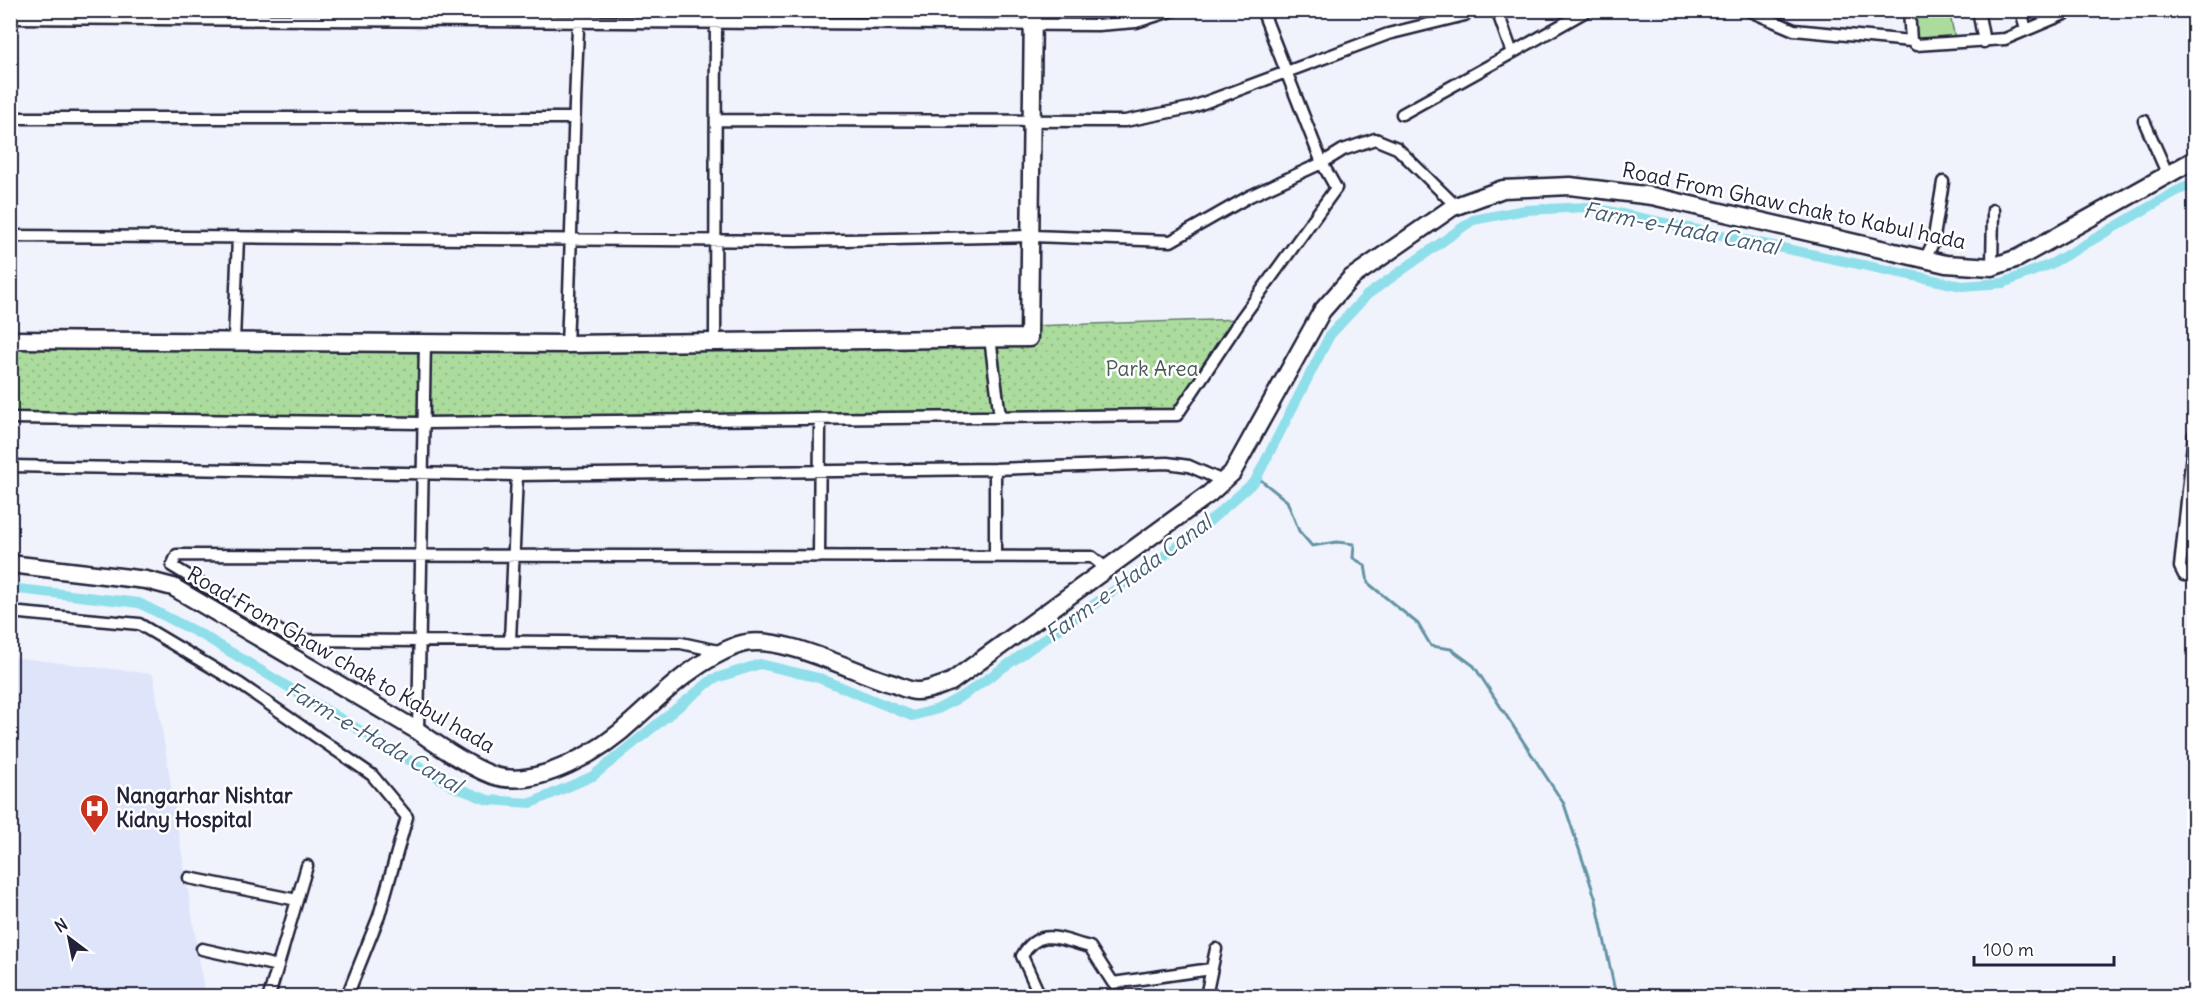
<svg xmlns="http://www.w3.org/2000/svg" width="2205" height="1007" viewBox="0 0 2205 1007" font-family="Delius,sans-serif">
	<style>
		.built { fill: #dee4f9 }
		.green { fill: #abdc9d; stroke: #667f6c; stroke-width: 1.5 }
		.park { fill: url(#park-dots); stroke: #667f6c; stroke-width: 1.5 }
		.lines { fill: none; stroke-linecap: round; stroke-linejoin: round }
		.stream { stroke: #6393a5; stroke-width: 3 }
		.canal { stroke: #8fdfeb; stroke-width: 10 }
		.street-casing { stroke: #22223b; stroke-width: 15 }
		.secondary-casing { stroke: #22223b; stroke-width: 21 }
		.street { stroke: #fff; stroke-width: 10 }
		.secondary { stroke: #fff; stroke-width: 16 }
		.labels { text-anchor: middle; stroke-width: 5; stroke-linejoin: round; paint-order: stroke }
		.street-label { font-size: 21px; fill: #22223b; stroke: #fff }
		.park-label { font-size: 21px; fill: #4b5a58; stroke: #fff }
		.poi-label { font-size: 21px; font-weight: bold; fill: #22223b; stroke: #fff; text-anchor: start }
		.water-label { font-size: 22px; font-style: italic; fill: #435b70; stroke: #fff }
	</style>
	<defs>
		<pattern id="park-dots" width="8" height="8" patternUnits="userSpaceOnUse" patternTransform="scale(1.5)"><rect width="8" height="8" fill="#abdc9d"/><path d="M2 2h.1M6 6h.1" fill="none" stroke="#93bc88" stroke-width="1.8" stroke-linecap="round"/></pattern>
	</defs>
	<rect width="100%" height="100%" fill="#f0f3fc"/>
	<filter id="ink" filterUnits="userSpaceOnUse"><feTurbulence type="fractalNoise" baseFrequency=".0167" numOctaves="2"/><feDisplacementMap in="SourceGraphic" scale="12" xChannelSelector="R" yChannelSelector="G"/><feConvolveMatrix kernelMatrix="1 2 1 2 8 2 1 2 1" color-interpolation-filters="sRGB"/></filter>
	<g filter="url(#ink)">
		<path class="built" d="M11,657l142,17 52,322h-164l-30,-3z"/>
		<path class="green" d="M1910,11h39l6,27h-42z"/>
		<path class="park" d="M1241,319l-64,96 -1166,3v-78l1018,-2 2,-12z"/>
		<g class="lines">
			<path class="stream" d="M1257,477l30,24 12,30 13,15 25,-4 17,2 -1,14 12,7 3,18 50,41 13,22 20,3 23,17 90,138 32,96 20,96"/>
			<path class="canal" d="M10,588l129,15 65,33 248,150 36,14 43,3 62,-27 120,-97 47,-15 59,14 93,38 26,-7 26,-14 231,-161 60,-53 75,-146 37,-40 106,-75 52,-10 64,-3 373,79 41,-3 48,-19 124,-72 19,-9"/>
			<defs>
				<path id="street" d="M1748,10l46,20 117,11 5,4 89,-6 69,-29
					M1909,10l2,31
					M1978,10l6,32
					M2021,10l5,20
					M10,18l1088,7 38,-3 38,-12
					M1512,53l76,-43
					M1402,114l110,-61 -15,-43
					M10,118h563
					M716,120l409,1 65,-13 198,-74 77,-19 5,-5
					M2144,121l23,52
					M10,236l786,5 236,-5 139,5 79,-45 72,-33 21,-13 32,-11 22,9 59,58
					M1925,259l8,-16 10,-61
					M1992,267l1,-57
					M990,338l10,79
					M234,341l4,-104
					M715,342l1,-332
					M567,344c5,-111 6,-222 12,-334
					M10,418l414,5 753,-8 64,-96 95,-131 -14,-25 -60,-153
					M2194,434l-14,133 4,8 10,1
					M10,466l507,9 478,-6 172,-6 22,3 34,15
					M995,469v88
					M819,557l1,-137
					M10,612l129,12 101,60 132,91 35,42 -28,99 -32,80
					M510,641l7,-166
					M723,652l-42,-9 -387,-3 -122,-74 5,-11 915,2 15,12
					M418,731l7,-389
					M189,878l108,22
					M202,949l76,17
					M269,996l38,-130
					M1040,996l-18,-40c18,-31 39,-16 68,-9l23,36 98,-14
					M1206,996l10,-47
					M2190,996l4,-11"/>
				<path id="secondary" d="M10,340l557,4 462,-6 4,-328
					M10,564l136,16 27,7 245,144c22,16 48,34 74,44 45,16 112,-26 143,-56 32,-29 61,-58 103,-74 38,-14 113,26 152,38 8,2 18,8 26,8 11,1 25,-6 35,-9l258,-188 23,-21 90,-162 29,-33 102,-71 50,-18 67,-3 82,10 294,68 46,3 26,-9 176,-98"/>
			</defs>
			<use href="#street" class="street-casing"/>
			<use href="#secondary" class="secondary-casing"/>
			<use href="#street" class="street"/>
			<use href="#secondary" class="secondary"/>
		</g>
	</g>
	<defs>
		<symbol id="hospital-pin" viewBox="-11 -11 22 30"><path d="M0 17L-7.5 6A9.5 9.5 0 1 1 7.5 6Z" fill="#c8321e" stroke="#fff"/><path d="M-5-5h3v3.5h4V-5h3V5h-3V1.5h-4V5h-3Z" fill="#fff"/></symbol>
	</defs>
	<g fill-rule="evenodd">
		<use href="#hospital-pin" x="78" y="792" width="33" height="45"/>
	</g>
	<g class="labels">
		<g class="street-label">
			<text transform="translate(1794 206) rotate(12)" y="7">Road From Ghaw chak to Kabul hada</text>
			<text transform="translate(341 660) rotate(30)" y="7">Road From Ghaw chak to Kabul hada</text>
		</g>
		<g class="park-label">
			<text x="1152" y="376">Park Area</text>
		</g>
		<g class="poi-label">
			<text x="116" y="803">Nangarhar Nishtar<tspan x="116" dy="24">Kidny Hospital</tspan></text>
		</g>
		<g class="water-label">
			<text transform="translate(1681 228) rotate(11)" y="8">Farm-e-Hada Canal</text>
			<text transform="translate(1128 578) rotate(-36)" y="8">Farm-e-Hada Canal</text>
			<text transform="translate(374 737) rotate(30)" y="8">Farm-e-Hada Canal</text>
		</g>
	</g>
	<rect width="2205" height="1007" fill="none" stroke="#fff" stroke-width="36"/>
	<rect x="18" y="18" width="2169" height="971" fill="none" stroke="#22223b" stroke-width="2" filter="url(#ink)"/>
	<g transform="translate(69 938) rotate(328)" stroke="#ffffff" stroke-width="4.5" paint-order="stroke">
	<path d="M0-4.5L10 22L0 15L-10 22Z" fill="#22223b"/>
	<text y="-9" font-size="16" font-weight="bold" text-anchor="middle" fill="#22223b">N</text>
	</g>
	<path d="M1974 956v9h140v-9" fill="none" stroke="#22223b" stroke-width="3"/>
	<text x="1983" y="956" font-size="18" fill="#22223b" stroke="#ffffff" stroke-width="4.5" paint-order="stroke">100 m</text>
</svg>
